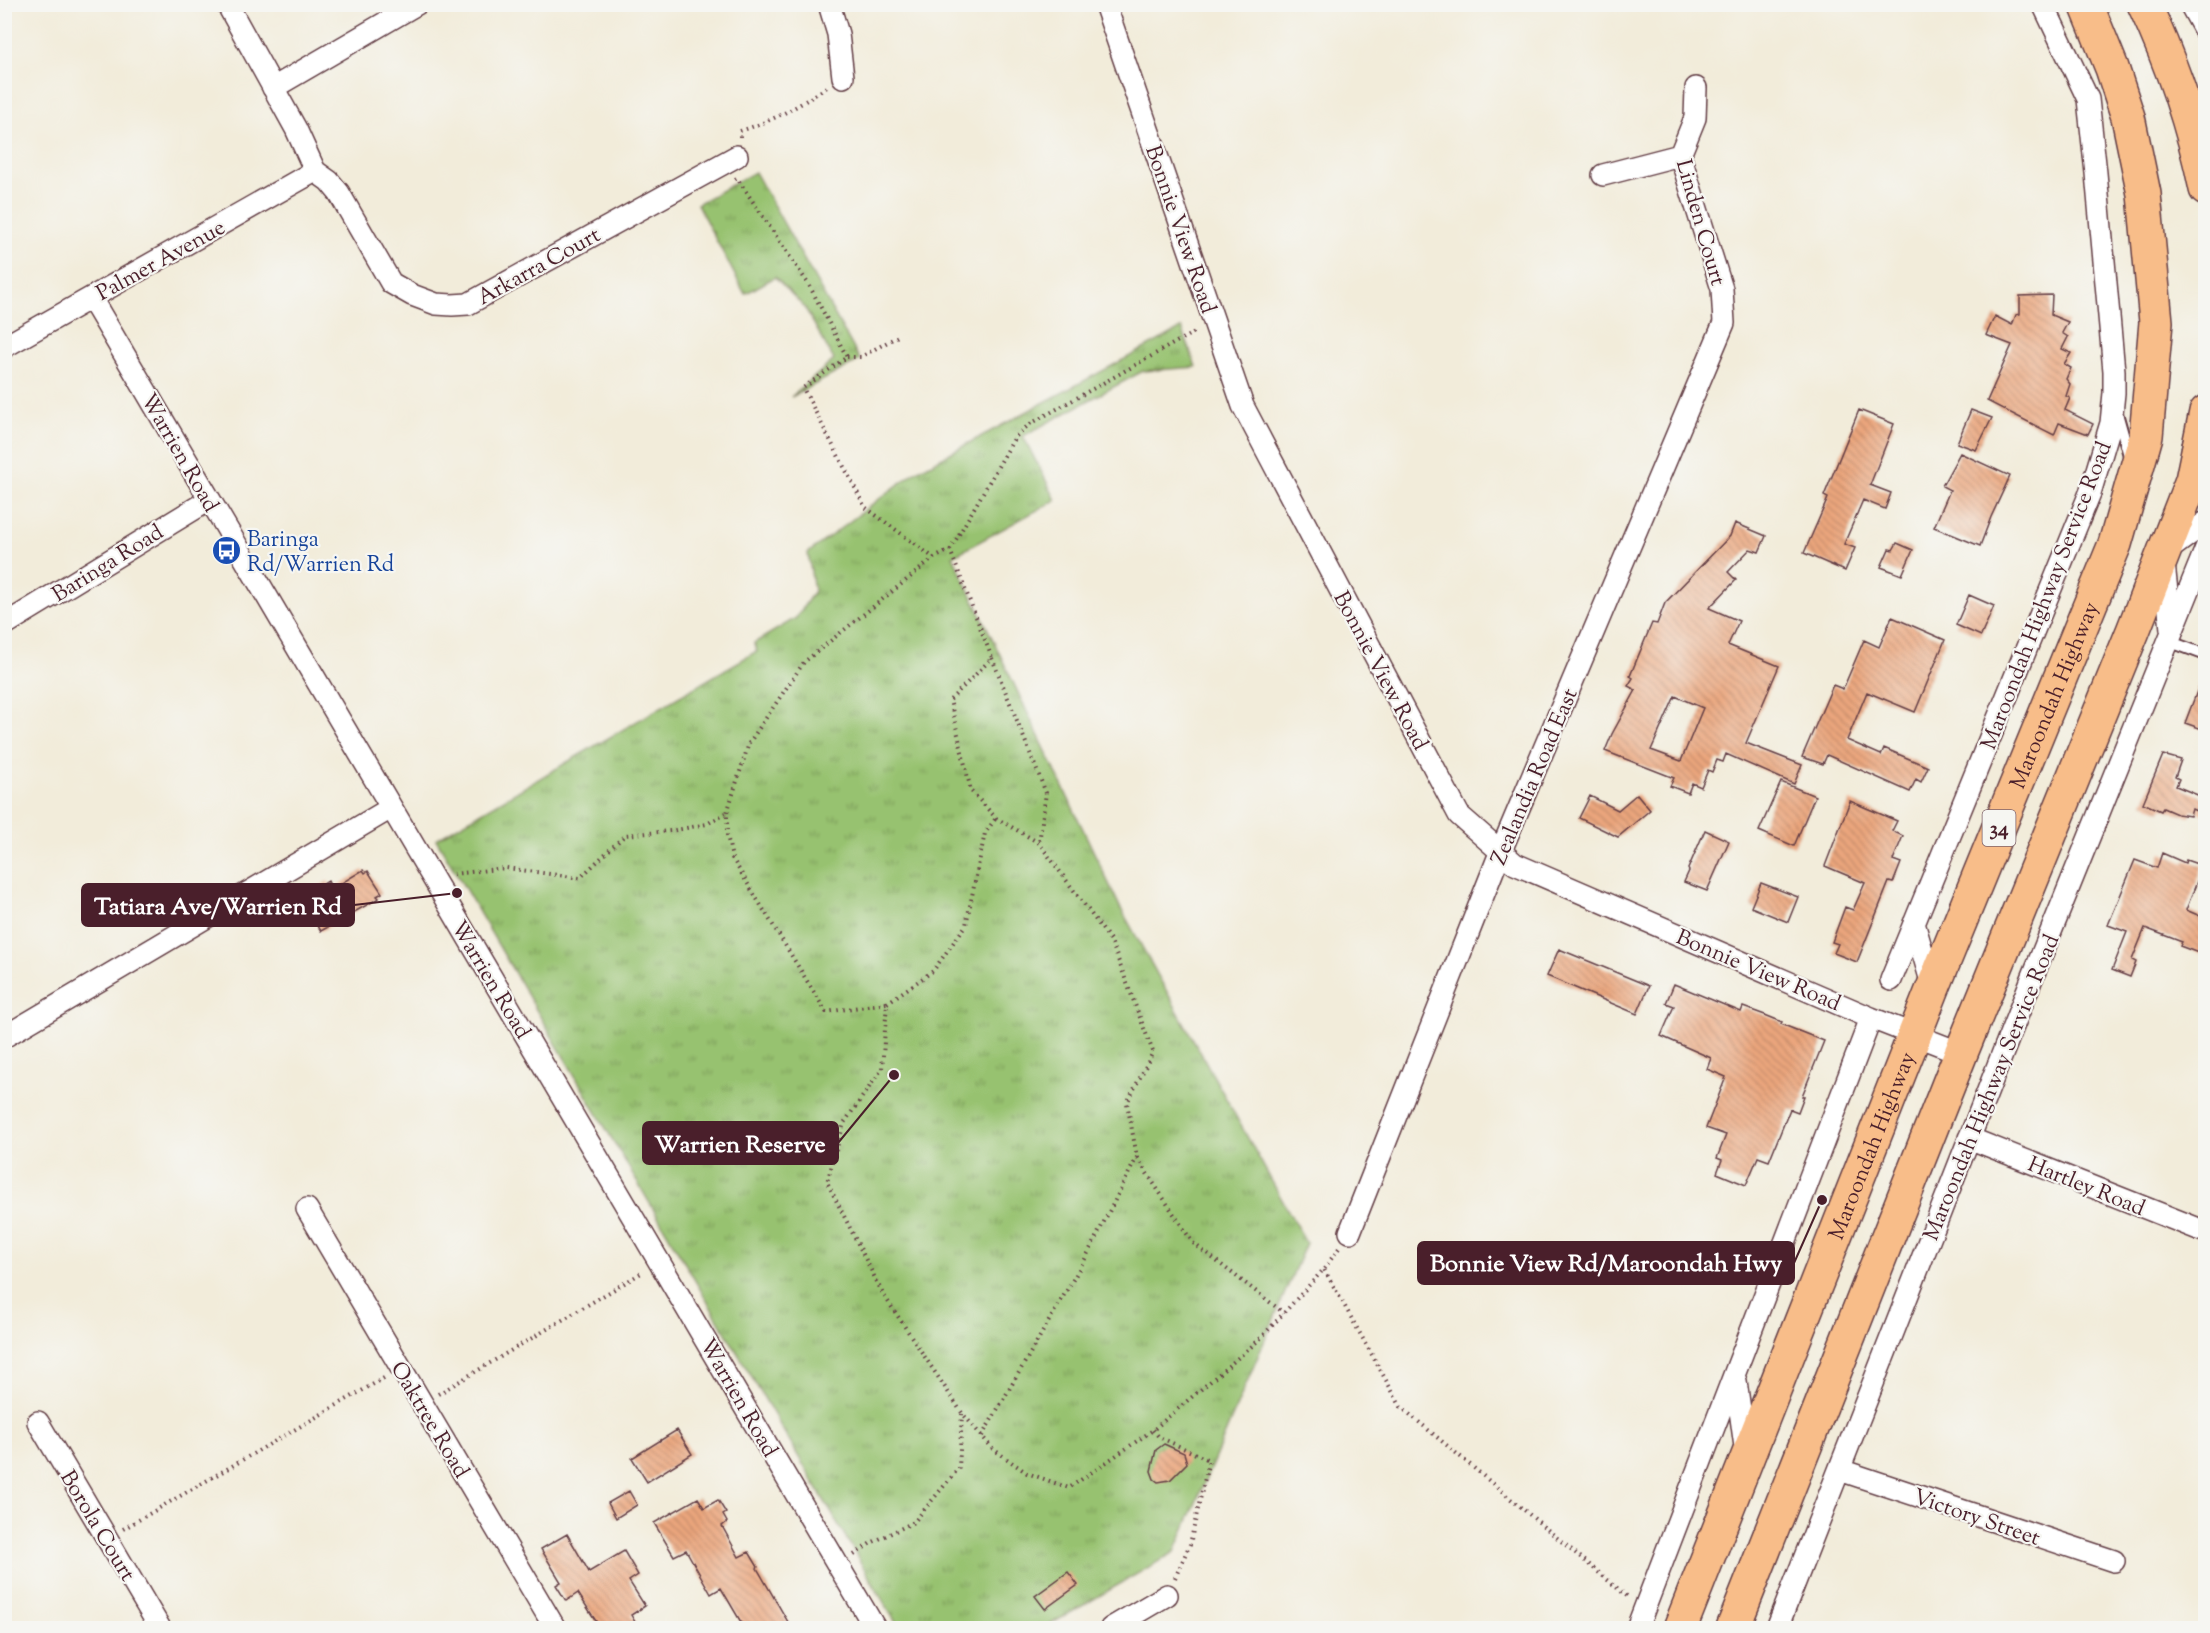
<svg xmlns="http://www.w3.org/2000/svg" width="2210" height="1633" viewBox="0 0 2210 1633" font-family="'Sorts Mill Goudy',serif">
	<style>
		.park { fill: url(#park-tufts); stroke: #70704d; stroke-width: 1.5 }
		.building { fill: url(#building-back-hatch); fill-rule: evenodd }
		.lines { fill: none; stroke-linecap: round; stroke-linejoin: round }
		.service-casing { stroke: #633e45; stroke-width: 14 }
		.minor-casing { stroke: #633e45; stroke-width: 24 }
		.trunk-casing { stroke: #633e45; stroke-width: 36 }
		.path { stroke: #633e45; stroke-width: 4; stroke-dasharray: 1.5 4.5; stroke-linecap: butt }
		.service { stroke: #fff; stroke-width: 10 }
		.minor { stroke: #fff; stroke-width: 21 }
		.trunk { stroke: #f8bd89; stroke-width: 33 }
		.labels { text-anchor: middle; stroke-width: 4.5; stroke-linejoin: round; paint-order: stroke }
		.shield { fill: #f6f6f2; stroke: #7e6067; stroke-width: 1.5 }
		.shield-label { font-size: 21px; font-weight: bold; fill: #4a1f2b }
		.street-label { font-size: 22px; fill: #4a1f2b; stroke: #f6f6f2 }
		.transit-label { font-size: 22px; fill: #164399; stroke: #f6f6f2; text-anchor: start }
		.leader { fill: none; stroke: #4a1f2b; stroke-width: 2 }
		.callout-dot { fill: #4a1f2b; stroke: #f6f6f2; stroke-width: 2 }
		.callout { fill: #4a1f2b; stroke: #4a1f2b; stroke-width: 2 }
		.callout-label { font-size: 24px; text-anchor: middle; font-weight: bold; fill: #fff }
	</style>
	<defs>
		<pattern id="park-tufts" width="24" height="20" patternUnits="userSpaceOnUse" patternTransform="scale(1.5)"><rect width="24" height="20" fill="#97c26f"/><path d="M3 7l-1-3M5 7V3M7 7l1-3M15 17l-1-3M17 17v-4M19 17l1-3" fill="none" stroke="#7d9d5b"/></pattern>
		<pattern id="building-back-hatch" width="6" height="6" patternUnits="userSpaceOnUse" patternTransform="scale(1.5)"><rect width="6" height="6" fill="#eba67d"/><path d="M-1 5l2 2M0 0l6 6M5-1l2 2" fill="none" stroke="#c08767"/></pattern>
	</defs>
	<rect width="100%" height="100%" fill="#f6f6f2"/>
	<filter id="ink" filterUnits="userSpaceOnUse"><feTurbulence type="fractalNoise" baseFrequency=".0167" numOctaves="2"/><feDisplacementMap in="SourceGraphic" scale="12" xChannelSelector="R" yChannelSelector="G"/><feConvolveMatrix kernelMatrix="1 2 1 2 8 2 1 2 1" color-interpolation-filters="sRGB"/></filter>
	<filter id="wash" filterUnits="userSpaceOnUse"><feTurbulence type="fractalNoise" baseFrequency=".008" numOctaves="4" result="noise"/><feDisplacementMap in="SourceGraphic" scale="24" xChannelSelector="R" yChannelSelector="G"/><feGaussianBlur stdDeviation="1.35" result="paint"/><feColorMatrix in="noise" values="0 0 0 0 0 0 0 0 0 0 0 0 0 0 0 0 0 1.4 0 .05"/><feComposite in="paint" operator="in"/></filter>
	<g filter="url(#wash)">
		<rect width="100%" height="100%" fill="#f2ecda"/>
		<path class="park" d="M755,172l105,188 -69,37 43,-37 -29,-52 -30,-31 -30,17 -48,-90z
			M1182,328l14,39 -53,4 -120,65 33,64 -103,56 167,351 186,336 -131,309 -131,76h-145l-463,-789 321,-188 -3,-8 42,-25 18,-27 -6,-38 107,-81z"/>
		<g id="blocks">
			<path class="building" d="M2052,295l-1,20 17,7 -6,11 6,4 -6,12 9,4 -7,11 7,4 -5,11 4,5 -4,12 4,2 -5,12 28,14 -5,10 -29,-11 -5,12 -67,-34 25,-56 -26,-10 9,-19 17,9 4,-10 4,-1v-18z
				M1859,410l35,14 -24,61 21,8 -6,16 -22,-9 -19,44 11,4 -10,23 -41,-18 24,-55 -4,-2z
				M1971,410l21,8 -16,32 -19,-7z
				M1960,453l50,23 -19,41 -11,29 -46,-19 16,-37 -8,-4z
				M1735,523l31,13 -7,16 -9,-3 -22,23 8,8 -27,28 30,13 -11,24 51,21 -33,77 56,22 -8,19 -68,-30 -3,8 -6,-2 -5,12 -4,-2 -7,17 -9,-4 -4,10 -18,-7 4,-8 -69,-27 7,-17 24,-44 -8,-4 5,-8 -3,-2 22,-53 5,1 8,-21 65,-67zM1675,696l28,12 -22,53 -30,-11z
				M1897,543l16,7 -11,25 -21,-8 8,-18 4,1z
				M1969,595l25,11 -13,30 -25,-11z
				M1892,617l53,23 -30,72 -48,-20 -20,48 34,15 3,-7 44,19 -7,15 -5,-3 -6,13 -83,-37 -4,9 -21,-7 31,-72 10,4 21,-49 15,7z
				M2204,673h1v57l-20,-7z
				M2163,755l18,5 -6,17 4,2 -3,7 29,12v17l-13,-6 -2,7 -13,-2 -14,-6 -2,3 -18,-8z
				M1781,782l34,14 -21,50 -35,-15z
				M1637,794l13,16 -32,27 -39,-19 11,-22 28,14z
				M1850,801l47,20 -5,10 11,5 -10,24 8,3 -8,20 -4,-1 -32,80 -23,-9 4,-9 -6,-2 13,-35 8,3 12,-27 -40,-17z
				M1705,830l24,11 -22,50 -23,-9 5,-11 -1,-2z
				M2162,853l23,10 1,-3 17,6 -17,44 19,8v25l-4,11 -21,-8 2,-4 -37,-14 -13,32 4,2 -6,15 -18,-7 15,-38 -19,-7 27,-65 22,8z
				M363,870l2,3 3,-2 14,22 -5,3 2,2 -58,33 -13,-21 -9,6 -7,-13 36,-22 4,8z
				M1761,883l37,14 -10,25 -37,-15z
				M1559,949l90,37 -12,28 -90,-38z
				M1674,984l67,28 2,-5 22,8 17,7 -1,2 43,17 -22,55h2l-6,16 -8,-3 -21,52 -11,-4 -12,28 -29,-12 5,-13 -5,-2 9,-23 -20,-7 20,-51 -19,-8 4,-11 -50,-22 13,-30 -8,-3z
				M677,1430l15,24 -45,28 -15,-24z
				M1164,1444l20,9 3,10 -17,17 -12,2 -4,-3 -3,-8 5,-21z
				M629,1491l8,14 -21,13 -8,-15z
				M698,1498l6,10 14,-8 8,13 -3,2 4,7 -5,4 17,31 10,-5 9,15 -1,1 35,61h-47l-24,-41 -10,6 -25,-44 -12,6 -20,-33z
				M567,1534l22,38 35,-21 14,24 -9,6 16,25 -14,9 8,14h-38l-23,-36 -12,8 -10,-16 5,-3 -20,-33z
				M1068,1572l10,13 -33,24 -10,-13z"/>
		</g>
	</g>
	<g filter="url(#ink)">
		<use href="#blocks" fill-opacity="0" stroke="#633e45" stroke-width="1.5"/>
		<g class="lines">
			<defs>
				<path id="service" d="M2117,413l13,46
					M2168,641l38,14"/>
				<path id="minor" d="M227,4l69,125 19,42
					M829,4l9,30 5,43
					M1105,4l138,402 216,409 56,49 356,154 90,35
					M2190,4l16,29
					M273,88l144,-84
					M315,171l14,10 10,12 52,90 21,12 24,9 16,1 16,-1 269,-148
					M1603,175l77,-20
					M91,298l784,1330
					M4,347l311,-176
					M4,625l205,-125
					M2171,629l-8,-75 43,-32
					M1914,923l19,65
					M1891,980l199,-487 21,-70 3,-30v-22l-18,-198 -8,-74 -45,-95
					M4,1037l387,-229
					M1969,1138l237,94
					M307,1209l248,419
					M1350,1232l150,-379 224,-530 -2,-34 -42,-134 15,-37 1,-30
					M1736,1381l10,73
					M38,1422l122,206
					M1840,1470l274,91
					M1111,1628l56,-33
					M1637,1628l234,-610
					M1777,1628l254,-647 175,-433"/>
				<g id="trunk">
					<path d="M2144,4c28,60 49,121 62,185"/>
					<path id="s1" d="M1680,1628l253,-640 182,-444 31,-108 10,-114 -12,-128 -16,-77 -16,-49 -26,-64"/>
					<path d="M1733,1628l228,-575 172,-422 59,-151 14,-68"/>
				</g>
			</defs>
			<use href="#service" class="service-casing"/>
			<use href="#minor" class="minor-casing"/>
			<use href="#trunk" class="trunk-casing"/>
			<path class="path" d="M740,137v-6c35,-11 57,-24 87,-44
				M735,179l2,-1 72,107 38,72 -44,31 62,119 69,51
				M847,357h14l37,-21
				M950,550l65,-113 15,-13 166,-93
				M992,658l54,135 -7,50
				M453,874l53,-6 74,10 45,-43 46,-4 36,-7 19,-11
				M887,1003l46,-32 33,-46 19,-92 11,-15
				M1137,1158l56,85 91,70
				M1324,1269l15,-21
				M438,1394l205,-122
				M1153,1430l6,7 50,23 -19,84 -15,34
				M982,1436l103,-177 52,-102 -10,-54 26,-51 -42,-111 -72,-98 -43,-25 -25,-27 -21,-91 42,-42 -42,-108 -16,8 -130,104 -55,81 -22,70v22l5,23 94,154 61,-9 -5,66 -38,54 -17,59 56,112 79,119 31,36 34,24 42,15 84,-58 106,-90 65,-71 77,138 227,190
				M123,1529l261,-151
				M854,1555l17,-12 43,-21 45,-54 3,-54"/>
			<use href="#service" class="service"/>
			<use href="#minor" class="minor"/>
			<use href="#trunk" class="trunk"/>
		</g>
	</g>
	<defs>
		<symbol id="bus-disc" viewBox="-11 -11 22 22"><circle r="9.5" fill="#1a4fb4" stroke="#f6f6f2"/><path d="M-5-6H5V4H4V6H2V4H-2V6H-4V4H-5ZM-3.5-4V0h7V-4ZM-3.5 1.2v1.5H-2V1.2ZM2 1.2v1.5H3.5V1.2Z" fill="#fff"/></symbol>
	</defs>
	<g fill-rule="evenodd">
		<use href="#bus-disc" x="210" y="534" width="33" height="33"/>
	</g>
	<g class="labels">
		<rect class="shield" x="1982.5" y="810" width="33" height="36" rx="4.5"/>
		<g class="shield-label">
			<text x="1999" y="835">34</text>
		</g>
		<g class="street-label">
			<text transform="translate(1702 222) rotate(74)" y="8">Linden Court</text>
			<text transform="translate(1182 229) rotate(71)" y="8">Bonnie View Road</text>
			<text transform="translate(160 259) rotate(-29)" y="8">Palmer Avenue</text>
			<text transform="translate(538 265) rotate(-29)" y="8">Arkarra Court</text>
			<text transform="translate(181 452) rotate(60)" y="8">Warrien Road</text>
			<text transform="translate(107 562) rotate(-32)" y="8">Baringa Road</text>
			<text transform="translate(2045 595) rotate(-69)" y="8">Maroondah Highway Service Road</text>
			<text transform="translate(1382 670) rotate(62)" y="8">Bonnie View Road</text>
			<text dy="8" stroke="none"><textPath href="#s1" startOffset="1005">Maroondah Highway</textPath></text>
			<text transform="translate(1533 776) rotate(-67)" y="8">Zealandia Road East</text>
			<text transform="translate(1759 969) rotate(23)" y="8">Bonnie View Road</text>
			<text transform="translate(492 979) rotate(59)" y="8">Warrien Road</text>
			<text transform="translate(1990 1087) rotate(-68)" y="8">Maroondah Highway Service Road</text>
			<text dy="8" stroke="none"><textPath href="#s1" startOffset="519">Maroondah Highway</textPath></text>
			<text transform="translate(2087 1185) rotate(22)" y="8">Hartley Road</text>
			<text transform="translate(740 1397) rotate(60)" y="8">Warrien Road</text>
			<text transform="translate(431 1419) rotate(59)" y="8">Oaktree Road</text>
			<text transform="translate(1977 1516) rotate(19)" y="8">Victory Street</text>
			<text transform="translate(99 1525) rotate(59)" y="8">Borola Court</text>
		</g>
		<g class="transit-label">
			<text x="247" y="546">Baringa<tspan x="247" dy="25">Rd/Warrien Rd</tspan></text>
		</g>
	</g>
	<path class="leader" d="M457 893L354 905M894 1075L838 1143M1822 1200L1794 1263"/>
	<g class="callout-dot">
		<circle cx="457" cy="893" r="6"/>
		<circle cx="894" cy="1075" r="6"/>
		<circle cx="1822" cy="1200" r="6"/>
	</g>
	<g class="callout">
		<rect x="82" y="884" width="272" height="42" rx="6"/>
		<rect x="643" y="1122" width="195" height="42" rx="6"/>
		<rect x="1418" y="1242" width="376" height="42" rx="6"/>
	</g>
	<g class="callout-label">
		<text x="218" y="914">Tatiara Ave/Warrien Rd</text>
		<text x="740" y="1152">Warrien Reserve</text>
		<text x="1606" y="1271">Bonnie View Rd/Maroondah Hwy</text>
	</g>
	<rect width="2210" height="1633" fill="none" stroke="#f6f6f2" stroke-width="24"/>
</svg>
